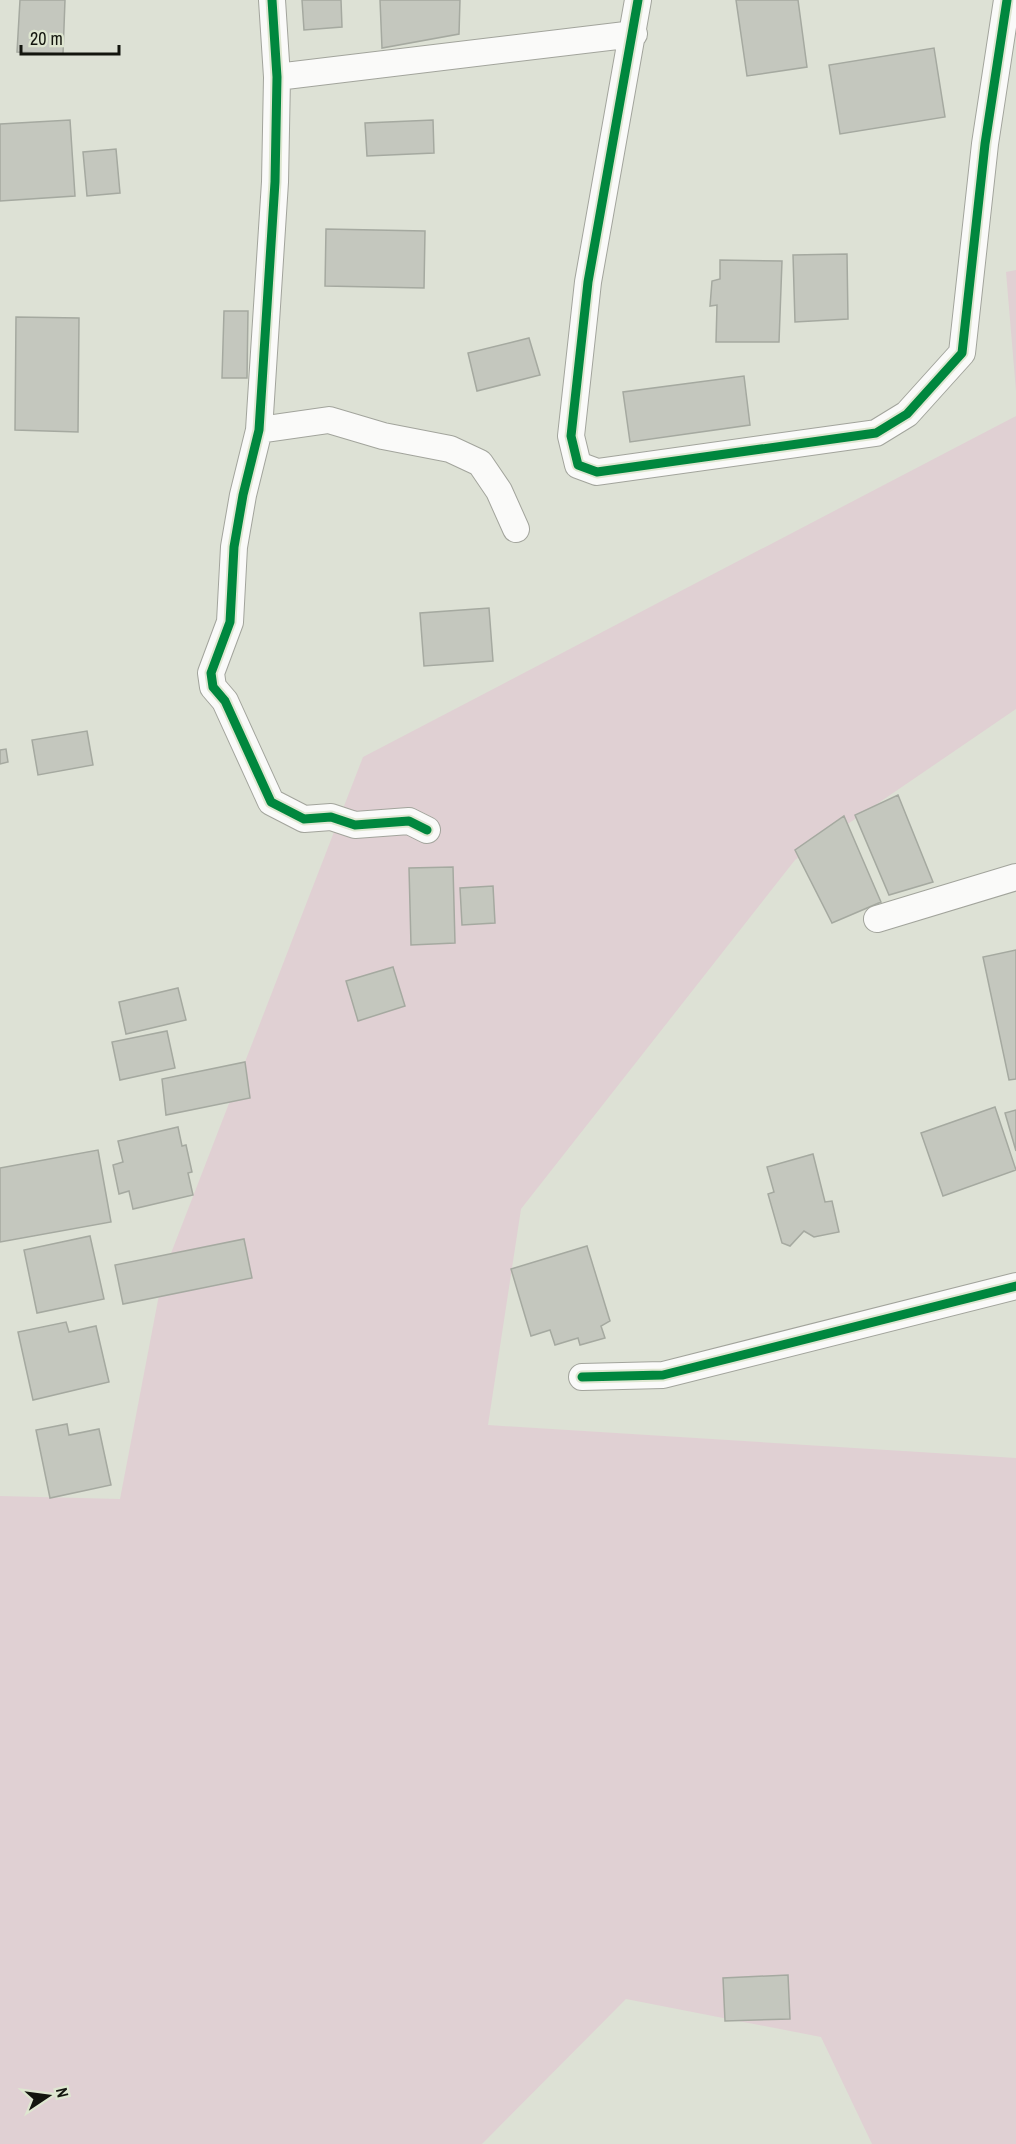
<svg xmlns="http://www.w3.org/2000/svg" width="1016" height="2144" viewBox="0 0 1016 2144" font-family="'Archivo Narrow',sans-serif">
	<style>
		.green { fill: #e0d0d3 }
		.building { fill: #c4c7be; stroke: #a5a9a0; stroke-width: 1.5 }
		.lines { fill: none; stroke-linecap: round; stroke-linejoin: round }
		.street-casing { stroke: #a2a49c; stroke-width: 28 }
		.street { stroke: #fafaf9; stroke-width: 26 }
		.cycleway-casing { stroke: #dee6d0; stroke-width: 13 }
		.cycleway { stroke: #00873e; stroke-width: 9 }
	</style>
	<rect width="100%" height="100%" fill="#dde1d5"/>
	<path class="green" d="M1016,270v121l-10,-119z
		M1016,416v293l-221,151 -274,349 -33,216 528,33v686h-144l-51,-107 -195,-38 -144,145h-482v-648l120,3 43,-225 200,-517z"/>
	<path class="building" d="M20,0h45l-2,54 -46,-2z
		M302,0h39l1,27 -38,3z
		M380,0h80l-1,34 -77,14z
		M736,0h62l9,67 -60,9z
		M934,48l11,69 -105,17 -11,-69z
		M70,120l5,76 -75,5v-77z
		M433,120l1,33 -67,3 -2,-33z
		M116,149l4,44 -33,3 -4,-44z
		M326,229l99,2 -1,57 -99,-2z
		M847,254l1,65 -53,3 -2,-67z
		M720,260l62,1 -3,81h-63l1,-37 -7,1 2,-25 8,-2z
		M224,311h24l-1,67h-25z
		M16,317l63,1 -1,114 -63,-2z
		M529,338l11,37 -63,16 -9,-38z
		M744,376l6,49 -120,17 -7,-50z
		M489,608l4,53 -69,5 -4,-53z
		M87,731l6,34 -55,10 -6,-35z
		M6,749l2,13 -8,2v-14z
		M898,795l35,87 -44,13 -34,-80z
		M844,816l37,86 -49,21 -37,-73z
		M453,867l2,76 -44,2 -2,-77z
		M493,886l2,37 -33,2 -2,-37z
		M1016,950v129l-7,1 -26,-123z
		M393,967l12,39 -47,15 -12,-40z
		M178,988l8,32 -60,14 -7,-32z
		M167,1031l8,37 -55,12 -8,-38z
		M245,1062l5,36 -84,17 -4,-36z
		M995,1107l21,63 -73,26 -22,-63z
		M1016,1110v41l-11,-38z
		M178,1127l4,19 4,-1 6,27 -4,1 5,22 -60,14 -4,-18 -10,3 -6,-29 10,-3 -5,-21z
		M98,1150l13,72 -111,20v-74z
		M813,1154l12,48 7,-1 7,31 -25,5 -10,-6 -14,15 -8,-3 -14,-49 6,-2 -7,-25z
		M90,1236l14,63 -67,14 -13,-63z
		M244,1239l8,39 -129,26 -8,-39z
		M587,1246l23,75 -9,5 4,12 -25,7 -2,-7 -23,7 -5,-15 -19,6 -20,-67z
		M66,1322l3,10 27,-6 13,56 -76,18 -15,-68z
		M67,1424l2,11 30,-6 12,56 -61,13 -14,-68z
		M788,1975l2,44 -65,2 -2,-43z"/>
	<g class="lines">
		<defs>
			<path id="street" d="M272,0l5,77 -2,105 -16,248 -16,65 -9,52 -4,75 -19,51 2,14 12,14 46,101 33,17 27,-2 24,8 54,-4 18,9
				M638,0l-50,282 -17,154 7,29 19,7 279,-39 31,-19 55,-61 23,-209 22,-144
				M277,77l357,-43
				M259,430l70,-10 54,16 67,13 30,14 19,28 17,38
				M877,919l139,-42
				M582,1377l81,-2 353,-89"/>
		</defs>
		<use href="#street" class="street-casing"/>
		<use href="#street" class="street"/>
		<defs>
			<path id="cycleway" d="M272,0l5,77 -2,105 -16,248 -16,65 -9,52 -4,75 -19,51 2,14 12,14 46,101 33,17 27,-2 24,8 54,-4 18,9
				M638,0l-50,282 -17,154 7,29 19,7 279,-39 31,-19 55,-61 23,-209 22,-144
				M582,1377l81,-2 353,-89"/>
		</defs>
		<use href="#cycleway" class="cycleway-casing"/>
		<use href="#cycleway" class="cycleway"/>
	</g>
	<g transform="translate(48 2096) rotate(77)" stroke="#dee6d0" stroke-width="4.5" paint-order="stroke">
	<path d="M0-4.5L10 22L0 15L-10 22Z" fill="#13150e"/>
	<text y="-9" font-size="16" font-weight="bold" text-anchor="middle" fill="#13150e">N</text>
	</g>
	<path d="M21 45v9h98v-9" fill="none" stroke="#13150e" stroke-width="3"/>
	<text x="30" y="45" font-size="18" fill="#13150e" stroke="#dee6d0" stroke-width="4.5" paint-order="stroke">20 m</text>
</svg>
